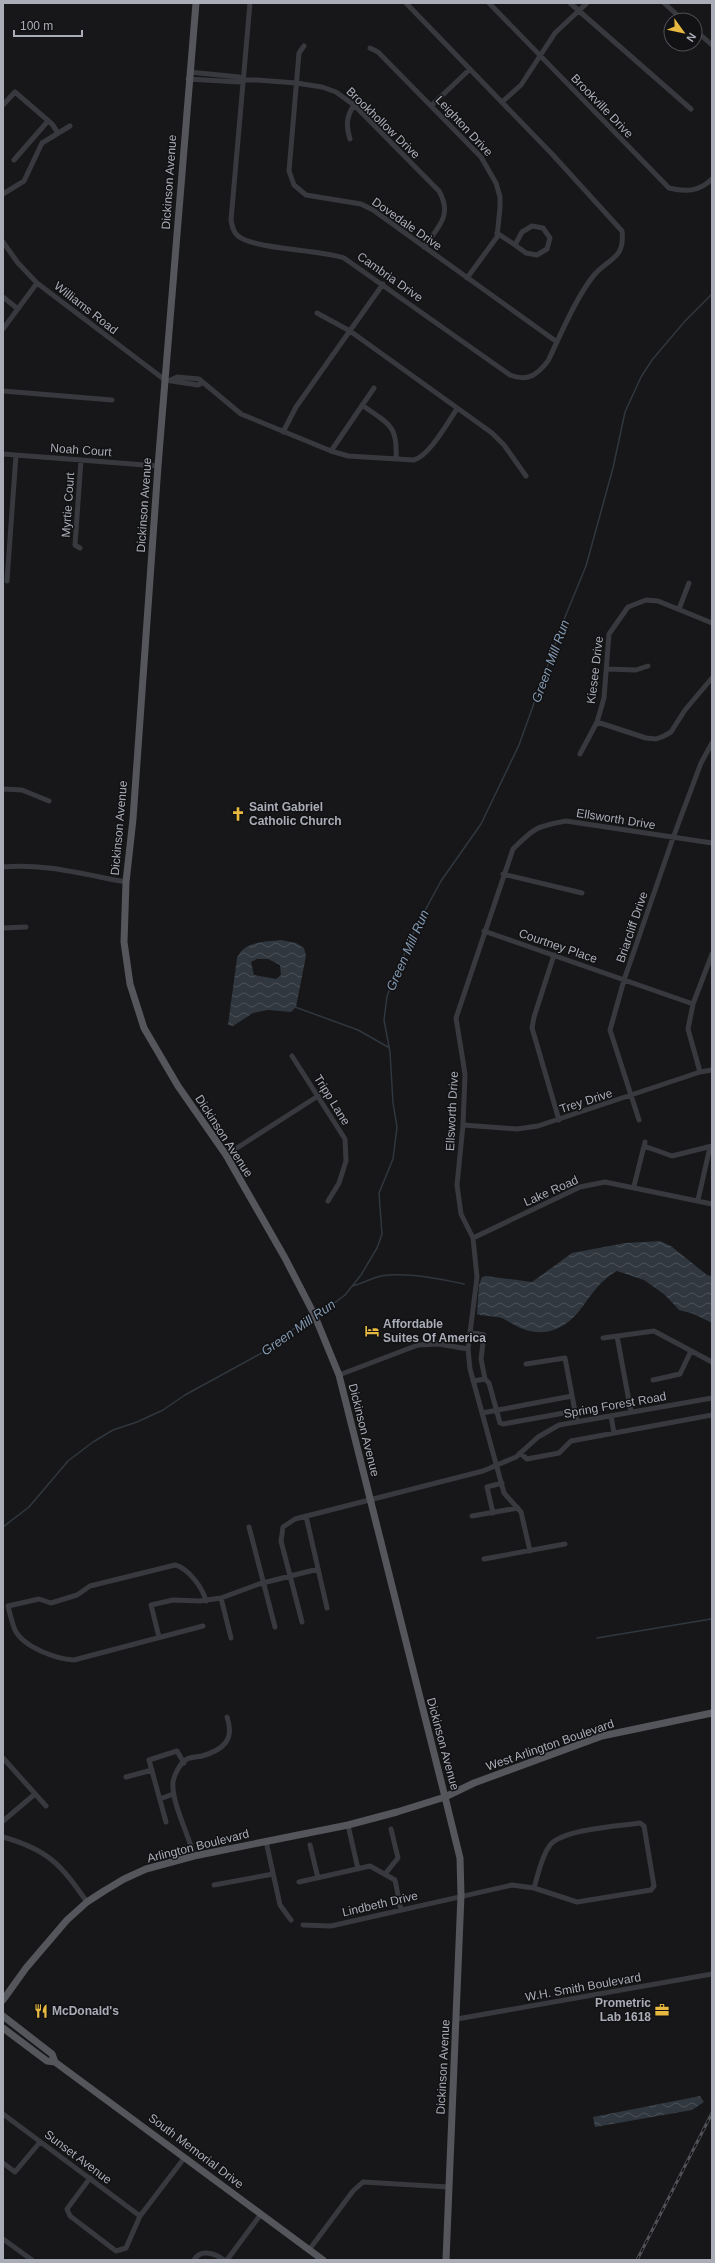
<svg xmlns="http://www.w3.org/2000/svg" width="715" height="2263" viewBox="0 0 715 2263" font-family="Arial,sans-serif">
	<style>
		.water { fill: url(#water-waves); fill-rule: evenodd }
		.lines { fill: none; stroke-linecap: round; stroke-linejoin: round }
		.stream { stroke: #30373e; stroke-width: 1.5 }
		.minor { stroke: #38393e; stroke-width: 5 }
		.major { stroke: #54565c; stroke-width: 7 }
		.rail-casing { stroke: #4f5157; stroke-width: 3 }
		.rail { stroke: #121214; stroke-width: 1.5; stroke-dasharray: 4.5; stroke-linecap: butt }
		.labels { text-anchor: middle; stroke-width: 3; stroke-linejoin: round; paint-order: stroke }
		.street-label { font-size: 12px; fill: #aaadb8; stroke: #121214 }
		.poi-label { font-size: 12px; font-weight: bold; fill: #aaadb8; stroke: #121214; text-anchor: start }
		.water-label { font-size: 13px; font-style: italic; fill: #8399b1; stroke: #121214 }
	</style>
	<defs>
		<pattern id="water-waves" width="16" height="10" patternUnits="userSpaceOnUse"><rect width="16" height="10" fill="#30373e"/><path d="M0 5q4-4 8 0t8 0" fill="none" stroke="#4b5158"/></pattern>
	</defs>
	<rect width="100%" height="100%" fill="#171719"/>
	<path class="water" d="M281,940l15,3 8,5 2,8 -10,51 -5,5 -23,-2 -15,3 -20,13 -5,-1 9,-67c7,-17 28,-16 44,-18zM257,959h11l12,6 1,10 -5,4 -22,-4 -3,-13z
		M660,1241l11,5 36,29 5,1v47l-18,-9 -15,-4 -14,-15 -21,-15 -27,-9c-15,8 -24,21 -34,35 -15,21 -34,32 -60,23 -7,-2 -13,-7 -19,-10 -9,-4 -19,-2 -27,-5l2,-29 3,-8 4,-1 46,6 40,-29 53,-10z
		M700,2096l4,6 -12,8 -97,17 -2,-10z"/>
	<g class="lines">
		<path class="stream" d="M295,1007l63,23 30,17
			M352,1286c10,-2 19,-8 29,-10 22,-4 61,3 83,8
			M317,1316l28,-21 16,-20 16,-27 5,-14 -3,-41 14,-34 4,-32 -4,-24 -3,-51 -6,-32 3,-24 28,-67 26,-48 40,-57 38,-79 46,-128 21,-51 27,-98 12,-56 16,-35 11,-17 33,-39 27,-27
			M3,1527l26,-20 39,-46 25,-19 20,-12 24,-8 26,-12 22,-15 82,-45 29,-23 17,-9
			M597,1638l114,-19"/>
		<path class="minor" d="M250,3l-19,217c1,6 2,12 7,16 18,14 80,13 106,22l166,117c18,7 27,0 38,-14 12,-25 29,-66 47,-87 15,-16 30,-16 27,-43l-70,-77 -146,-151
			M489,3l180,185c16,4 30,4 43,-9
			M570,3l121,106
			M664,3l19,17
			M695,30l17,15
			M304,46l-5,7 -10,118 5,14 12,10 55,9 12,6 184,132
			M370,48l8,4 103,105 15,26 4,14v11l-3,29 -30,41
			M189,72l50,5 3,3
			M188,79l51,3 3,-2h15l39,3 26,4 14,5 18,13 85,86c14,25 -1,36 -15,56
			M502,102l19,-17 34,-52 32,-30
			M3,105l12,-13 37,32 6,9
			M431,106l39,-37
			M350,139c-4,-13 -4,-22 4,-34
			M14,160l34,-39
			M3,194l21,-13 18,-38 28,-17
			M497,233l18,12 7,-13 10,-6 11,2 7,10 -3,11 -10,6 -11,-2 -11,-8
			M3,242l15,21 19,20 128,97 33,5 4,-2
			M3,297l15,12
			M317,313l33,18 142,102 12,12 22,31
			M3,329l34,-46
			M171,380l6,-3 22,2 42,35 90,37 17,5 66,4c16,-5 33,-37 43,-51
			M3,391l109,9
			M362,405c26,19 36,19 34,54
			M283,432l13,-25 87,-123
			M331,451l43,-63
			M3,454l155,12
			M80,548l-5,-3 6,-85
			M7,581l9,-126
			M679,609l10,-26
			M607,669l29,1 12,-4
			M597,722l49,16 10,1 8,-3 7,-4 14,-22 27,-32
			M580,754l17,-32 7,-24 5,-64 19,-27 18,-7 12,1 54,22
			M3,789l19,1 27,11
			M3,867c41,-4 83,8 123,15
			M503,874l79,19
			M3,928l23,-1
			M484,931l209,73
			M554,955l-20,62 -2,11 27,92
			M292,1056l53,83 1,22 -7,22 -11,18
			M700,1072l-12,-43 5,-25 19,-50
			M639,1120l-29,-90 14,-50 49,-142 28,-75 11,-20
			M463,1125l54,4 21,-3 162,-54 12,-2
			M644,1146l28,10 40,-10
			M226,1155l92,-59
			M634,1186l11,-44
			M698,1200l12,-53
			M473,1238l107,-51 25,-5 107,22
			M470,1332l14,3 -3,24 4,20 -12,2
			M617,1336l14,76
			M603,1338l51,-7 58,31
			M526,1364l39,-6 12,64
			M339,1375l79,-30 21,-1 29,5
			M485,1379l4,4 11,40 3,1 72,-13
			M653,1380l27,-6 11,-23
			M482,1413l90,-17
			M611,1416l3,17
			M520,1453l7,6 32,-6 12,-12 141,-26
			M493,1513l-6,-26 15,-4
			M306,1516l21,92
			M472,1516l46,-8
			M249,1527l26,100
			M530,1551l-9,-39 -17,-19 -34,-124 -2,-20 9,-72 -4,-39 -12,-24 -4,-29 6,-60 2,-51 -9,-56 57,-169c21,-21 24,-23 53,-28l146,22
			M484,1559l81,-15
			M221,1598l10,40
			M302,1622l-21,-81 2,-14 12,-8 188,-48 33,-14 22,-20 21,-12 153,-27
			M203,1626l-129,34c-18,-1 -51,-13 -59,-30 -3,-7 -5,-16 -7,-24l31,-7 12,4 26,-8 13,-9 85,-21c13,3 28,23 31,36
			M159,1637l-8,-32 22,-5 27,1 21,-3 38,-14 59,-15
			M3,1758l43,48
			M126,1777l26,-7
			M160,1799l13,-5
			M3,1821l32,-27
			M166,1822l-17,-62 28,-9 7,12
			M348,1825l10,44
			M3,1837c46,13 58,28 84,65
			M266,1841l14,64 11,15
			M310,1845l8,33
			M194,1856c-5,-20 -23,-55 -21,-74 1,-7 7,-19 14,-23 4,-2 10,-2 15,-3 21,-6 33,-16 25,-39
			M385,1874l13,-16 -7,-29
			M299,1882l71,-16 25,14 6,30
			M214,1885l59,-11
			M303,1925l28,1 181,-41 22,3 43,14 74,-12 3,-4 -10,-60 -4,-3c-21,3 -77,6 -90,22 -9,12 -12,30 -16,43
			M457,2019l255,-45
			M3,2114l137,102
			M3,2163l12,9 25,-30
			M90,2178l-23,31 3,7 46,35 10,-3 14,-32 45,-59
			M3,2239l29,21
			M309,2250l44,-59 10,-9 85,5
			M194,2260c7,-12 22,-6 30,0
			M227,2260l34,-46"/>
		<path class="major" d="M196,3l-38,463 -25,353 -7,63 -2,60 6,42 14,44 34,58 48,69 59,103 29,56 25,61 106,422 15,61 1,37 -15,365
			M3,2000l23,-32 41,-48 20,-18 17,-11 20,-12 22,-10 48,-13 154,-31 49,-13 48,-15 29,-14 128,-47 110,-23
			M3,2016l49,38 3,8
			M3,2028l44,33 8,1 268,198"/>
		<defs>
			<path id="rail" d="M637,2260l75,-147"/>
		</defs>
		<use href="#rail" class="rail-casing"/>
		<use href="#rail" class="rail"/>
	</g>
	<defs>
		<symbol id="church-bare" viewBox="-9 -9 18 18"><path d="M-1.2-6h2.4v3.5h3.3v2.4h-3.3V6h-2.4V-.1h-3.3v-2.4h3.3Z" fill="#e7b941" stroke="#121214" stroke-width="2.5" paint-order="stroke"/></symbol>
		<symbol id="hotel-bare" viewBox="-9 -9 18 18"><path d="M-6-4.5h1.5V1H6V5H4.5V3h-9V5H-6ZM-4 0a1.8 1.8 0 1 1 3.6 0ZM.5 0V-2.5h3Q6-2.5 6 0Z" fill="#e7b941" stroke="#121214" stroke-width="2.5" paint-order="stroke"/></symbol>
		<symbol id="office-bare" viewBox="-9 -9 18 18"><path d="M-6-3h4V-5.5h4V-3h4V5H-6ZM-1-4.5V-3h2v-1.5ZM-6 0V1H6V0Z" fill="#e7b941" stroke="#121214" stroke-width="2.5" paint-order="stroke"/></symbol>
		<symbol id="restaurant-bare" viewBox="-9 -9 18 18"><path d="M-5-6h1v4h1v-4h1v4h1v-4h1v5L-1.5 .5V6h-2V.5L-5-1ZM5-6V6H3V1.5H1.5Q1.5-4 5-6Z" fill="#e7b941" stroke="#121214" stroke-width="2.5" paint-order="stroke"/></symbol>
	</defs>
	<g fill-rule="evenodd">
		<use href="#church-bare" x="228" y="804" width="20" height="20"/>
		<use href="#hotel-bare" x="362" y="1321" width="20" height="20"/>
		<use href="#office-bare" x="652" y="2000" width="20" height="20"/>
		<use href="#restaurant-bare" x="31" y="2001" width="20" height="20"/>
	</g>
	<g class="labels">
		<g class="street-label">
			<text transform="translate(602 106) rotate(46)" y="4">Brookville Drive</text>
			<text transform="translate(383 123) rotate(44)" y="4">Brookhollow Drive</text>
			<text transform="translate(464 126) rotate(47)" y="4">Leighton Drive</text>
			<text transform="translate(169 182) rotate(-86)" y="4">Dickinson Avenue</text>
			<text transform="translate(407 224) rotate(35)" y="4">Dovedale Drive</text>
			<text transform="translate(390 277) rotate(35)" y="4">Cambria Drive</text>
			<text transform="translate(86 308) rotate(38)" y="4">Williams Road</text>
			<text transform="translate(81 450) rotate(4)" y="4">Noah Court</text>
			<text transform="translate(68 505) rotate(-86)" y="4">Myrtie Court</text>
			<text transform="translate(144 505) rotate(-86)" y="4">Dickinson Avenue</text>
			<text transform="translate(595 670) rotate(-83)" y="4">Kiesee Drive</text>
			<text transform="translate(616 819) rotate(9)" y="4">Ellsworth Drive</text>
			<text transform="translate(119 828) rotate(-85)" y="4">Dickinson Avenue</text>
			<text transform="translate(632 927) rotate(-71)" y="4">Briarcliff Drive</text>
			<text transform="translate(558 946) rotate(19)" y="4">Courtney Place</text>
			<text transform="translate(332 1100) rotate(58)" y="4">Tripp Lane</text>
			<text transform="translate(586 1101) rotate(-18)" y="4">Trey Drive</text>
			<text transform="translate(452 1111) rotate(-87)" y="4">Ellsworth Drive</text>
			<text transform="translate(224 1136) rotate(57)" y="4">Dickinson Avenue</text>
			<text transform="translate(551 1191) rotate(-24)" y="4">Lake Road</text>
			<text transform="translate(615 1405) rotate(-10)" y="4">Spring Forest Road</text>
			<text transform="translate(364 1430) rotate(76)" y="4">Dickinson Avenue</text>
			<text transform="translate(443 1744) rotate(75)" y="4">Dickinson Avenue</text>
			<text transform="translate(550 1745) rotate(-19)" y="4">West Arlington Boulevard</text>
			<text transform="translate(198 1846) rotate(-14)" y="4">Arlington Boulevard</text>
			<text transform="translate(380 1904) rotate(-13)" y="4">Lindbeth Drive</text>
			<text transform="translate(583 1987) rotate(-10)" y="4">W.H. Smith Boulevard</text>
			<text transform="translate(443 2067) rotate(-87)" y="4">Dickinson Avenue</text>
			<text transform="translate(196 2151) rotate(37)" y="4">South Memorial Drive</text>
			<text transform="translate(78 2157) rotate(37)" y="4">Sunset Avenue</text>
		</g>
		<g class="poi-label">
			<text x="249" y="811">Saint Gabriel<tspan x="249" dy="14">Catholic Church</tspan></text>
			<text x="383" y="1328">Affordable<tspan x="383" dy="14">Suites Of America</tspan></text>
			<text x="651" y="2007" text-anchor="end">Prometric<tspan x="651" dy="14">Lab 1618</tspan></text>
			<text x="52" y="2015">McDonald's</text>
		</g>
		<g class="water-label">
			<text transform="translate(550 661) rotate(-70)" y="5">Green Mill Run</text>
			<text transform="translate(407 950) rotate(-66)" y="5">Green Mill Run</text>
			<text transform="translate(298 1327) rotate(-35)" y="5">Green Mill Run</text>
		</g>
	</g>
	<rect width="715" height="2263" fill="none" stroke="#aaadb8" stroke-width="8"/>
	<g transform="translate(683 32) rotate(123)"><circle r="19" fill="#121214" stroke="#4f5056"/>
	<path d="M0-3L7 15L0 10L-7 15Z" fill="#e7b941"/>
	<text y="-6" font-size="11" font-weight="bold" text-anchor="middle" fill="#aaadb8">N</text>
	</g>
	<path d="M14 30v6h68v-6" fill="none" stroke="#aaadb8" stroke-width="2"/>
	<text x="20" y="30" font-size="12" fill="#aaadb8" stroke="#121214" stroke-width="3" paint-order="stroke">100 m</text>
</svg>
